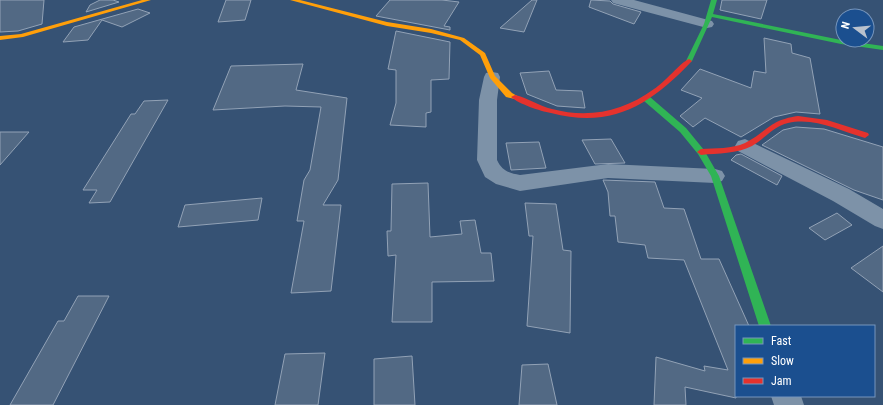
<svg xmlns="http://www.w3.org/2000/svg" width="883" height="405" viewBox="0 0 883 405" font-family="'Roboto Condensed',sans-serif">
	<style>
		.building { fill: #526984; stroke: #92a2b6 }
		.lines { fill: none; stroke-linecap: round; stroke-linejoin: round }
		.street { fill: #7d92a8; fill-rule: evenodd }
		.fast { fill: #30b455; fill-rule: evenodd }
		.slow { fill: #ff9f0a; fill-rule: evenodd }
		.jam { fill: #e5322d; fill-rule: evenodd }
	</style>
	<rect width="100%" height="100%" fill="#365274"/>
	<path class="building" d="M0,0h44l-2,24 -24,7 -18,1z
		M100,0h13l6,2 -33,10 4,-7z
		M226,0h25l-6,20 -27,2z
		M390,0h52l17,2 -15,24 6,1v3l-74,-14z
		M532,0h5l-13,32 -24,-4z
		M591,0l19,1 3,3 28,8 -7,12 -45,-17z
		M722,0h45l-6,19 -41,-9z
		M138,9l12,4 -28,14 -20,-7 -14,20 -25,2 11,-15z
		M396,31l54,11 -1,37 -18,1v32l-5,1v14l-36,-2 6,-22v-33l-8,-1z
		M764,38l27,6 1,9 18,5 10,56 -24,-2 -22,5 -33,20 -36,-19 -12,9 -13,-11 22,-18 -21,-8 19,-21 51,19 3,-17 12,2z
		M303,64l-7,26 51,8 -9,82 -15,25h18l-10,86 -40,2 13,-72h-7l7,-41 6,-10 11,-63 -36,-1 -72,4 18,-44z
		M549,71l7,19 26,1 3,17 -28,-2 -30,-12 -7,-21z
		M168,100l-58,102 -21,1 8,-13h-14l48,-76h4l9,-13z
		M796,127l28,2 59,18v53l-29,-10 -92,-45 21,-15z
		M0,132h29l-29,33z
		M611,139l14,24 -30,1 -13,-24z
		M539,142l7,26 -35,2 -5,-27z
		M741,154l41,22 -5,9 -46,-25 5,-5z
		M603,180l52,2 9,26 20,1 17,50h18l30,67h-13v72l-51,-11 1,18h-32l2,-48 49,14 -1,-5 24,4 -44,-110 -36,-2 -3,-13 -27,-3 -3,-26h-5l-2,-24z
		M428,183l2,54 32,-3 -2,-13 15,-1 6,33h10l3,28 -62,1v40h-40l4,-67 -8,1 -1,-25h4l1,-47z
		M262,198l-4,22 -80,7 7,-22z
		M525,203l31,1 7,46 8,1 -1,82 -43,-7 6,-90h-4z
		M837,213l15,12 -27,15 -16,-12z
		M883,246v46l-32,-24z
		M78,296h31l-56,109h-43l48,-84h6z
		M325,353l-7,52h-43l10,-51z
		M412,356l3,49h-41v-46z
		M548,364l9,41h-38l3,-40z"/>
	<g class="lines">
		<path class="street" d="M611,0h23l78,21 2,3 -2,3 -5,1 -94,-25z
			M492,72l6,1 2,4 -3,23v60c5,11 12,13 23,15l88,-11 107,5 7,2 3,5 -3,5 -7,2 -107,-5 -88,13 -24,-7 -11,-7 -8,-17 2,-60 5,-23 2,-4z
			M745,139l104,50 34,20v20l-8,-3 -42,-25 -95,-50 -3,-5 3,-5z
			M771,396h30l3,9h-30z"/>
		<path class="fast" d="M711,0h6l-4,14 128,26 42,6v4l-42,-6 -129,-27 -20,44 -3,2 -2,-1 -1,-1 18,-37z
			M644,97h6l36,31 18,22 15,26 52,150h-12l-48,-150 -13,-22 -18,-22 -36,-31z"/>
		<path class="slow" d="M142,0h9l-128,37 -23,3v-4l21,-2z
			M290,0h10l87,22 44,7 33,9 21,15 10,23 17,17 7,4 -4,2 -9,-2 -16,-19 -10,-23 -20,-15 -29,-7 -44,-7z"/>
		<path class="jam" d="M689,59l3,2 -1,1c-41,43 -79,67 -140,51 -11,-2 -32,-9 -40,-16l4,-2c13,3 24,11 37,14 37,10 72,2 102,-20 10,-6 27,-27 35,-30z
			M798,116l29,4 41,13 1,2 -4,3c-25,-7 -50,-21 -77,-15 -14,3 -24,16 -36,23 -15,8 -34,7 -51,9l-4,-3 4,-3c14,-1 31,0 44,-6 22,-11 24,-23 53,-27z"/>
	</g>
	<rect x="735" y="325" width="140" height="72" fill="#1b4f8f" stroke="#7695bc"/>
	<rect x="743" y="338" width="20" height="6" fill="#30b455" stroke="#7695bc"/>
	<text x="771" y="345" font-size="12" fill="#ffffff">Fast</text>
	<rect x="743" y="358" width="20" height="6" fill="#ff9f0a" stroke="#7695bc"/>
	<text x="771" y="365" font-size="12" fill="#ffffff">Slow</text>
	<rect x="743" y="378" width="20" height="6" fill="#e5322d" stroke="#7695bc"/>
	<text x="771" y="385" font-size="12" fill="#ffffff">Jam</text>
	<g transform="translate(855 28) rotate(286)"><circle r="19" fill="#1b4f8f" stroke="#7695bc"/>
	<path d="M0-3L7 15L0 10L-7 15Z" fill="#b9c2ce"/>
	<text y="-6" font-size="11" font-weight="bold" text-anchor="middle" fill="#ffffff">N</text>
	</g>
</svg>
